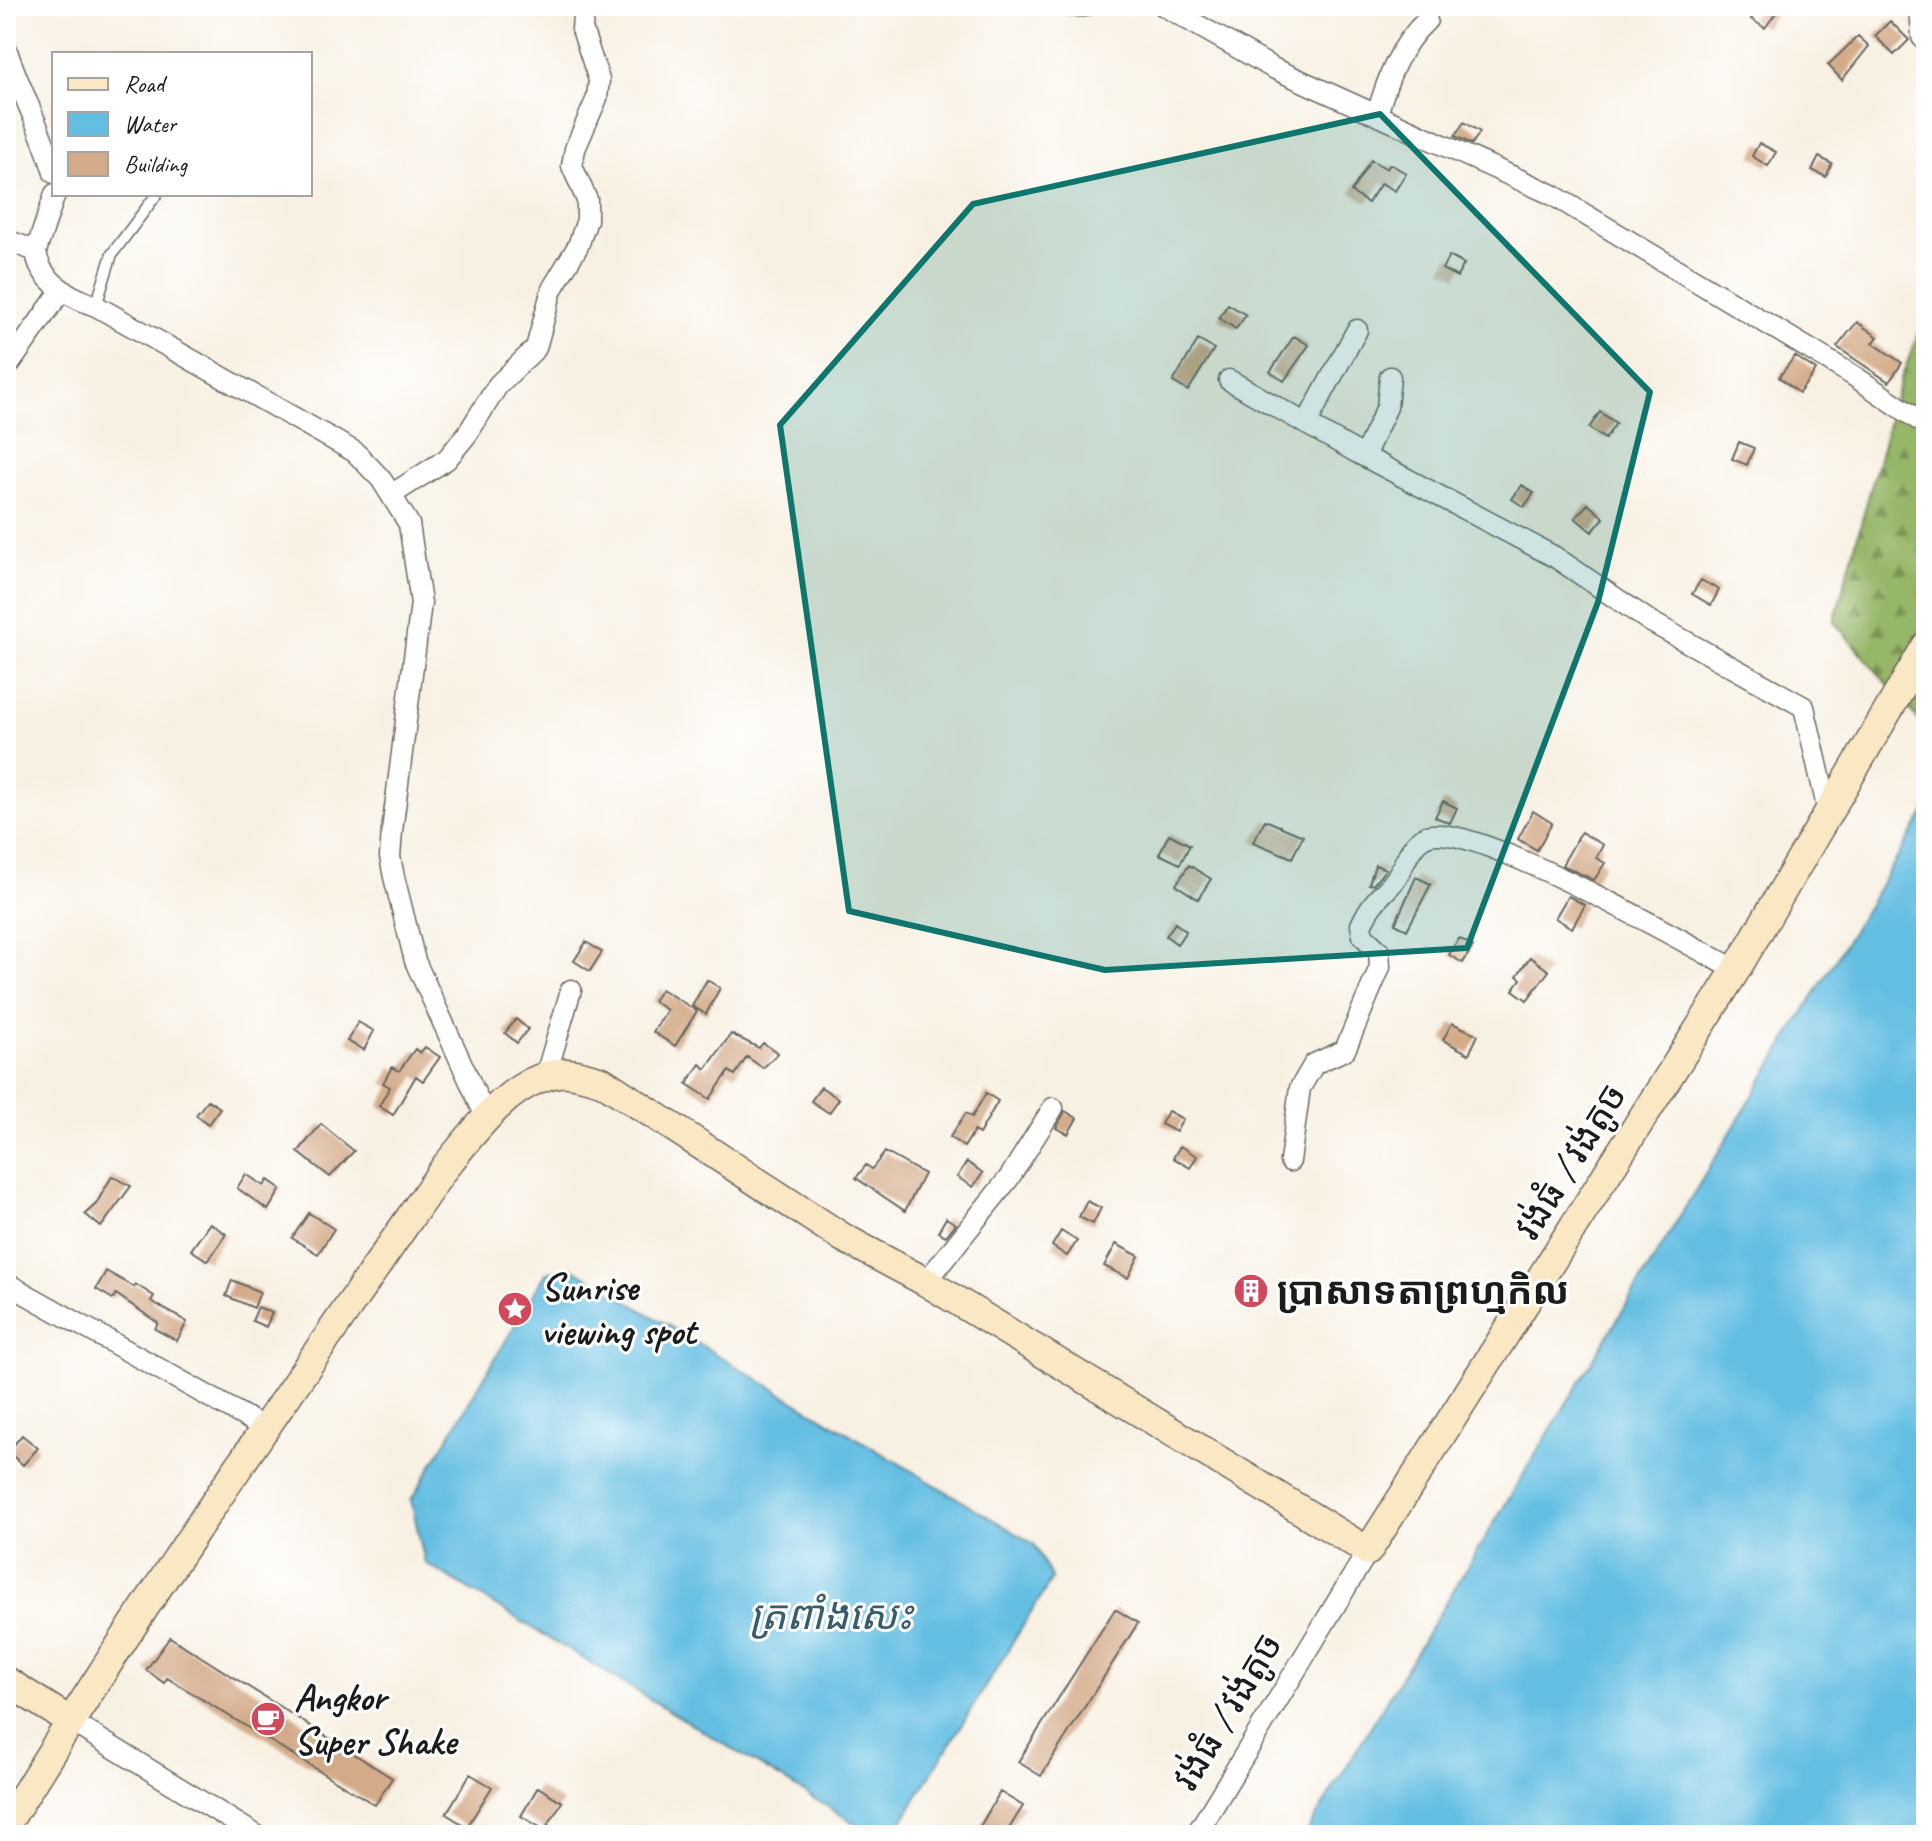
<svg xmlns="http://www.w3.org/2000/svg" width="1932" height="1841" viewBox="0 0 1932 1841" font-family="Caveat,'Noto Sans Khmer',sans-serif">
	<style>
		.forest { fill: url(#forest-firs); stroke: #596942; stroke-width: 2 }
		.water { fill: #64bee2; stroke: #406d7f; stroke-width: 2 }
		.building { fill: #d4ab89 }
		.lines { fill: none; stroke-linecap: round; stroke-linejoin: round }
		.service-casing { stroke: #696762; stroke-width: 13 }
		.minor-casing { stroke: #696762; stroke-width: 23 }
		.secondary-casing { stroke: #696762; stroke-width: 31 }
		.service { stroke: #fff; stroke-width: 10 }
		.minor { stroke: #fff; stroke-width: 20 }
		.secondary { stroke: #fae7c3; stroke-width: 28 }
		.marked { fill: #0f766e; fill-opacity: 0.2; stroke: #0f766e; stroke-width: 6; stroke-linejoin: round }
		.labels { text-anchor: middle; stroke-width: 6; stroke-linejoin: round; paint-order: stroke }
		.street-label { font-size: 38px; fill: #1c1c1c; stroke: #fff }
		.poi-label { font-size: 38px; font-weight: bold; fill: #1c1c1c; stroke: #fff; text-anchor: start }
		.water-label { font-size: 40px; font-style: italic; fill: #395d6b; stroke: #fff }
	</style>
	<defs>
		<pattern id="forest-firs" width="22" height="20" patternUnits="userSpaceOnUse" patternTransform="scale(2)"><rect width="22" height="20" fill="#96b668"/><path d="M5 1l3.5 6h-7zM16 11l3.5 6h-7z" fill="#7a9355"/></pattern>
	</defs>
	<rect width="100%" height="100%" fill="#fff"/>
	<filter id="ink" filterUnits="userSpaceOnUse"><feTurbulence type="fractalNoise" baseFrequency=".0125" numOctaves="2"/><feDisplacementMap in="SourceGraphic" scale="16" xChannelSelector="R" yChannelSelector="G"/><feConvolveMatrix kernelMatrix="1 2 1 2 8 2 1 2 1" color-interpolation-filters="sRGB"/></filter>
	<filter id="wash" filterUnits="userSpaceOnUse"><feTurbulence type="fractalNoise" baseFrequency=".006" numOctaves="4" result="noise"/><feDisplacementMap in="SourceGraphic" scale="32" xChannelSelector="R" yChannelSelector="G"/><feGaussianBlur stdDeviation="1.8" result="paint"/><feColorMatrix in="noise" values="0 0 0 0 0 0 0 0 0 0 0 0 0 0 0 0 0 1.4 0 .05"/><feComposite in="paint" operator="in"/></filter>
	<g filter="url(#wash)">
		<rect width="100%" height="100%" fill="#f8f1e3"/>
		<path class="forest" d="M1926,315v414l-92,-107 67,-244z"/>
		<path class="water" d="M1926,810v1025h-621z
			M570,1267l464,277 18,35 -153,247 -33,4 -441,-267 -14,-63 135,-227z"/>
		<g id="blocks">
			<path class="building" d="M1761,6l15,7 -11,15 -14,-9z
				M1890,21l19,19 -15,15 -19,-19z
				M1858,36l11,10 -27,34 -14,-15z
				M1464,122l16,10 -8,12 -17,-8z
				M1759,143l17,9 -8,14 -16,-10z
				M1819,157l13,7 -6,13 -14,-7z
				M1371,160l16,9 3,-5 16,9 -11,18 -14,-8 -13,20 -17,-11z
				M1449,256l15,8 -7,13 -15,-8z
				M1228,304l18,11 -10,14 -17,-11z
				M1857,322l21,15 -5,6 29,20 -13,19 -52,-35z
				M1294,336l15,9 -25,36 -14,-9z
				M1198,340l16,9 -26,42 -15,-9z
				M1795,356l21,14 -17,23 -20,-16z
				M1600,412l16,11 -11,16 -16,-11z
				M1739,442l15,6 -7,17 -15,-6z
				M1522,485l12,8 -10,14 -12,-8z
				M1588,504l16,14 -12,14 -17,-14z
				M1701,580l18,10 -8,15 -19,-11z
				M1443,801l14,7 -7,15 -15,-6z
				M1533,811l19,12 -15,27 -19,-11z
				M1265,820l38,16 -11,22 -39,-16z
				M1581,832l22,13 -7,13 9,5 -11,17 -32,-15z
				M1169,834l21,11 -10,19 -21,-10z
				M1189,865l22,14 -13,20 -22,-14z
				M1375,865l11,4 -13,16 -4,-1z
				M1416,877l15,7 -24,46 -12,-6z
				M1568,896l17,9 -13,23 -17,-10z
				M1175,923l11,8 -9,13 -11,-8z
				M1459,938l14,8 -10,17 -14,-8z
				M586,942l16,10 -12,19 -16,-10z
				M1530,957l19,14 -22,29 -14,-10 8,-11 -4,-3z
				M707,980l13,8 -14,26 -14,-8z
				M661,989l36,22 -22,35 -22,-14 14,-22 -14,-9z
				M516,1019l12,10 -11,14 -12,-10z
				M358,1022l16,9 -10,19 -17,-9z
				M1452,1023l26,12 -9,19 -26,-14z
				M731,1034l28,14 4,-5 15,10 -15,15 -16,-11 -12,18 -6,-4 -19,28 -23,-15 13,-20 6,5z
				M425,1047l15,10 -17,24 -7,-5 -23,39 -14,-9 11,-19 -7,-4 9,-16 7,4 16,-22 5,4z
				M821,1087l18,12 -10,14 -18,-12z
				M986,1093l12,8 -19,33 -5,-3 -10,16 -14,-10 16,-24 6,4z
				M208,1100l12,8 -12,16 -12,-9z
				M1065,1111l12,7 -9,16 -12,-6z
				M1168,1111l15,8 -7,13 -15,-8z
				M321,1124l33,27 -24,26 -32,-25z
				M1180,1146l17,10 -7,12 -17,-10z
				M885,1152l39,22 -19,37 -49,-33 10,-13 6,4z
				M967,1162l16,11 -10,14 -16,-10z
				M246,1174l18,12 4,-6 13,9 -13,21 -31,-22z
				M112,1176l19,10 -30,41 -16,-13 11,-10z
				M1087,1201l14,7 -8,16 -14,-7z
				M309,1213l25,16 -16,25 -26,-16z
				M946,1218l10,6 -10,12 -8,-4z
				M210,1223l16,11 -18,27 -17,-11z
				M1061,1231l16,10 -10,15 -15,-10z
				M1116,1244l23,12 -11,22 -24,-12z
				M106,1271l28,16 1,-3 19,12 -3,5 36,21 -10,19 -22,-12 3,-6 -42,-29 -3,5 -17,-10z
				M232,1280l28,12 -6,16 -28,-12z
				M258,1307l14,6 -6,14 -14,-6z
				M22,1435l16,13 -15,17 -15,-13z
				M1115,1609l23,14 -97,153 -23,-14z
				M170,1637l222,141 -17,27 -208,-127 -3,5 -18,-13z
				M470,1774l22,13 -25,40 -21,-13z
				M538,1787l24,15 -17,28 -24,-14z
				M1000,1792l23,14 -18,29h-30z"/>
		</g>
	</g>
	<g filter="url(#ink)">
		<use href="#blocks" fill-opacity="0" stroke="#696762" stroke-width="2"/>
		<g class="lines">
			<defs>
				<path id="service" d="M96,306l16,-52 45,-60"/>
				<path id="minor" d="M1069,6h15
					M1164,6l109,62 278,126 303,182 72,49
					M1920,6l2,31 4,4
					M6,48c14,43 36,82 48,125
					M1377,115c10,-36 23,-70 50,-95
					M55,194l-19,57c3,30 34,46 60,55l259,146 26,27 28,45 12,79 -29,228 -2,26 4,20 21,84 71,156
					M6,240l30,11
					M6,369l55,-78
					M1229,380l127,72 199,105 96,65 153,85 24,104
					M1306,424l51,-94
					M1364,456l23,-49 3,-30
					M391,495l56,-36 21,-26 30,-48 38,-37 16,-59 26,-43 9,-26v-20l-15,-34 3,-17 22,-51 2,-18 -17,-51 2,-23
					M545,1078l26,-88
					M1290,1161l10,-73 14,-24 31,-14 35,-83 -1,-16 -16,-15 -2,-11c9,-19 14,-24 28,-38 15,-14 17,-40 35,-50 40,-21 266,108 312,133
					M926,1282l83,-104 44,-70
					M6,1283l259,145
					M70,1721l186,114
					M1196,1835l172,-284"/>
				<path id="secondary" d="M6,1681l64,40
					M6,1825c138,-225 289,-441 439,-658 30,-36 64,-86 114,-94 13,-2 31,5 43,8l240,156 84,45 442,269 368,-581 190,-324"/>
			</defs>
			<use href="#service" class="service-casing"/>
			<use href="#minor" class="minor-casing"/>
			<use href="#secondary" class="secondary-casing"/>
			<use href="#service" class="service"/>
			<use href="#minor" class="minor"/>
			<use href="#secondary" class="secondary"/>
		</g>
	</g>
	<path class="marked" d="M1380,114l270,278 -52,210 -131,346 -362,22 -256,-59 -69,-486 193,-221z"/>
	<defs>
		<symbol id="building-disc" viewBox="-11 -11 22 22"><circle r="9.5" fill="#d1495b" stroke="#fff"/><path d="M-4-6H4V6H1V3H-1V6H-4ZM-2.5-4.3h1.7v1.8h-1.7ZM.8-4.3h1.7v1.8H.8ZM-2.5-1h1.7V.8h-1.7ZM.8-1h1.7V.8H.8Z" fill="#fff"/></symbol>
		<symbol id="sight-disc" viewBox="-11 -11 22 22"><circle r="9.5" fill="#d1495b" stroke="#fff"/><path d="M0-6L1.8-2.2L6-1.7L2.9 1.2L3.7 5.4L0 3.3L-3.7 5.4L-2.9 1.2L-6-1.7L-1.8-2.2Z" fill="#fff"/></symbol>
		<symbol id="cafe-disc" viewBox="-11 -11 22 22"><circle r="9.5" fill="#d1495b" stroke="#fff"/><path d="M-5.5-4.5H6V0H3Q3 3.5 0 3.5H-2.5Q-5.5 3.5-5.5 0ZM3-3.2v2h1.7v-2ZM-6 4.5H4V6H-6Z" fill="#fff"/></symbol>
	</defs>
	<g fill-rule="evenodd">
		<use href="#building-disc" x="1231" y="1271" width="40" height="40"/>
		<use href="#sight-disc" x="495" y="1289" width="40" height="40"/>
		<use href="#cafe-disc" x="248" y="1699" width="40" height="40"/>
	</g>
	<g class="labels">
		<g class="street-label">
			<text transform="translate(1570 1161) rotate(-58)" y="13">វង់ធំ / វង់តូច</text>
			<text transform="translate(1227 1711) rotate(-59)" y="13">វង់ធំ / វង់តូច</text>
		</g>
		<g class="poi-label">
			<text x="541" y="1300">Sunrise<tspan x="541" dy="44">viewing spot</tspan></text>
			<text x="1277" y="1304">ប្រាសាទតាព្រហ្មកិល</text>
			<text x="294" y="1710">Angkor<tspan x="294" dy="44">Super Shake</tspan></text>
		</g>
		<g class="water-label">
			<text x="831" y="1629">ត្រពាំងសេះ</text>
		</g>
	</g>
	<rect width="1932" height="1841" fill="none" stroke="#fff" stroke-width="32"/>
	<rect x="52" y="52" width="260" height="144" fill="#ffffff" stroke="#a4a4a4" stroke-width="2"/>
	<rect x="68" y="78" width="40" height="12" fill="#fae7c3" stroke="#a4a4a4" stroke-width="2"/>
	<text x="124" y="92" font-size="24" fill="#1c1c1c">Road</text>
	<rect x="68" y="112" width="40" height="24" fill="#64bee2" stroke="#a4a4a4" stroke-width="2"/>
	<text x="124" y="132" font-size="24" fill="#1c1c1c">Water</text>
	<rect x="68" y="152" width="40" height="24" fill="#d4ab89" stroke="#a4a4a4" stroke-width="2"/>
	<text x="124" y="172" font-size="24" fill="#1c1c1c">Building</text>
</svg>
